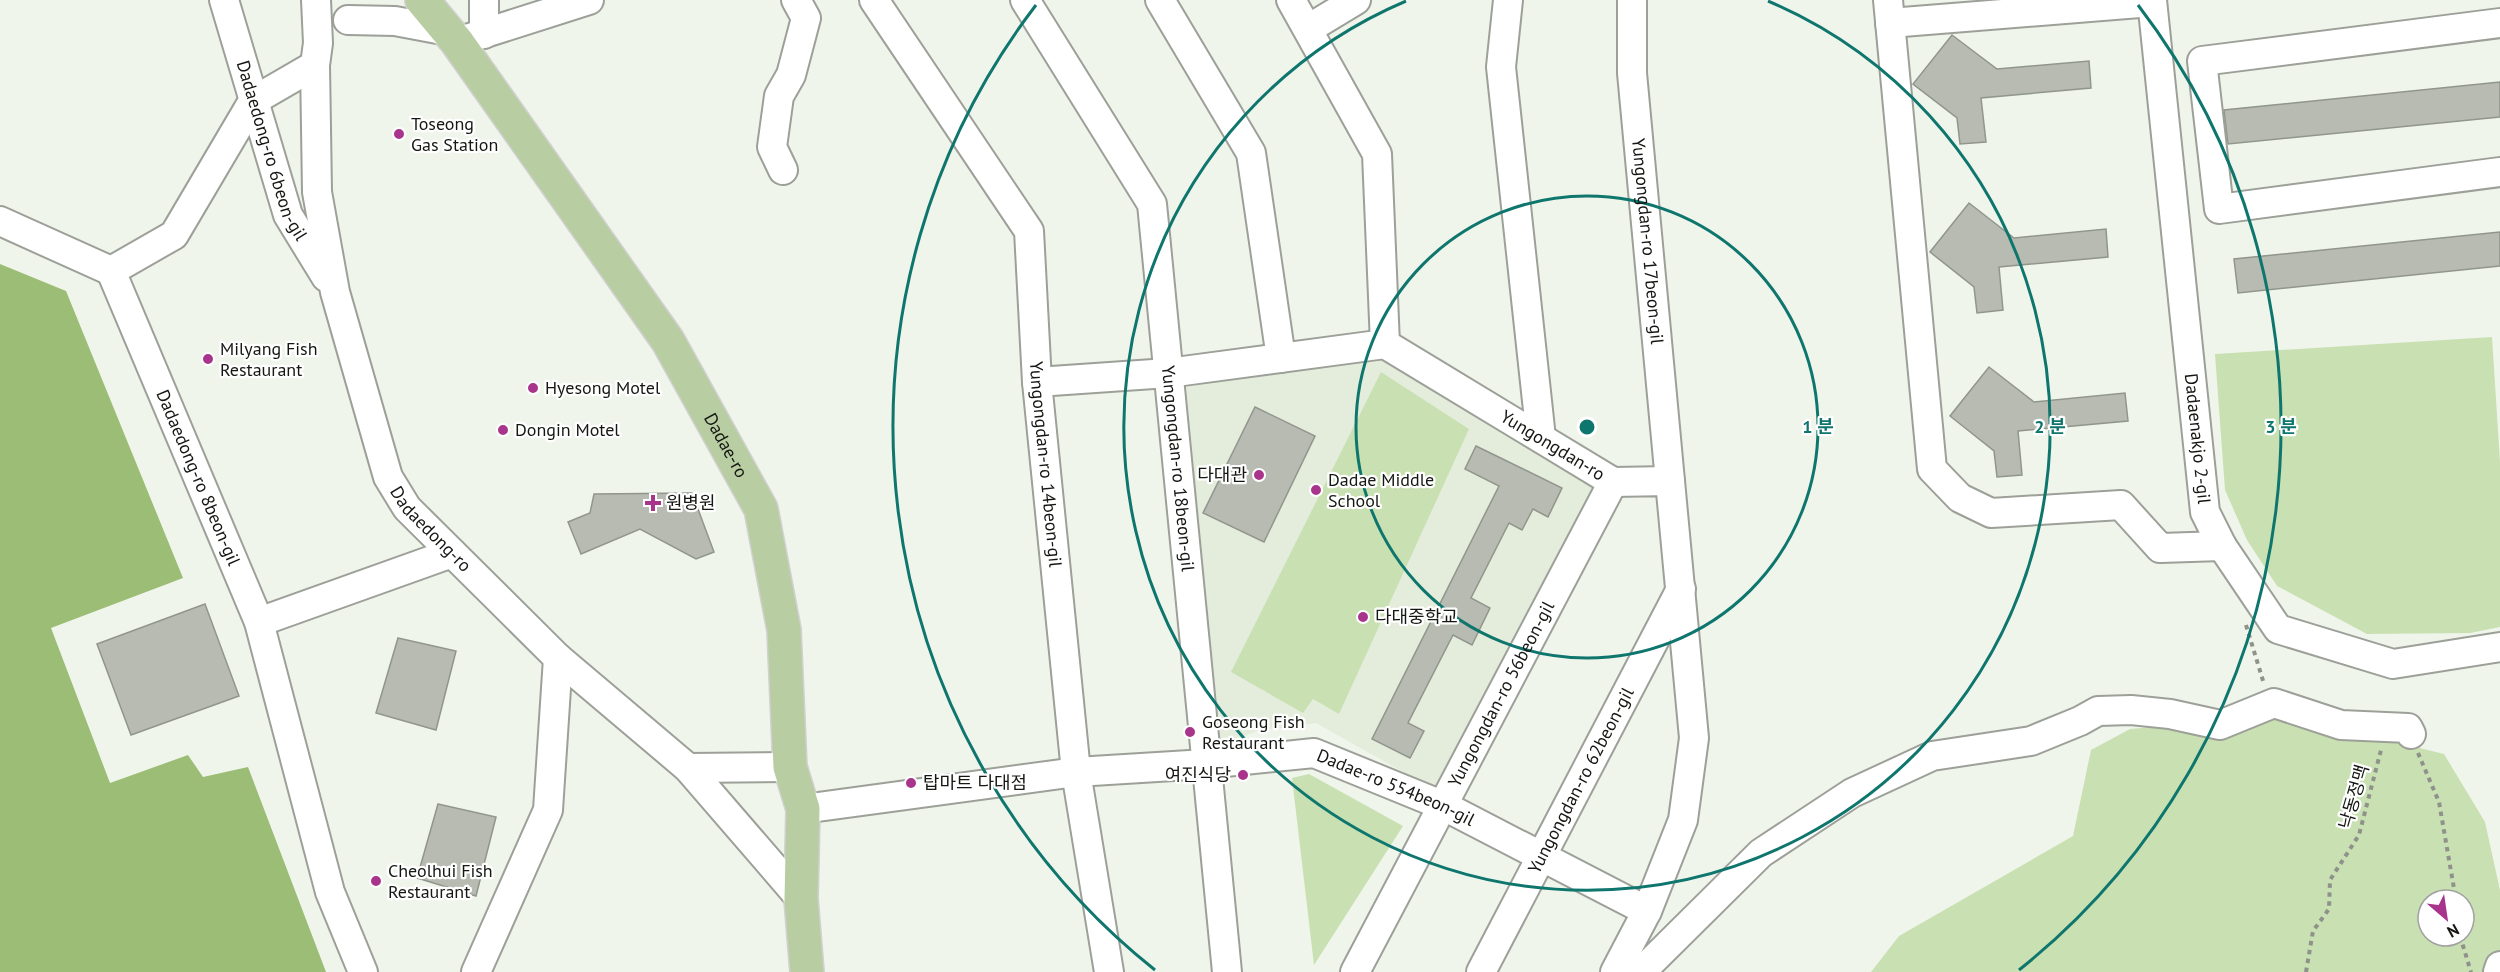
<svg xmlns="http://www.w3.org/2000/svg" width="2500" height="972" viewBox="0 0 2500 972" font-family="'PT Sans','Noto Sans KR',sans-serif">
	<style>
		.built { fill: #e4eddc }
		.green { fill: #c9e0b2; fill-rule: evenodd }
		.water { fill: #9bbd75 }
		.building { fill: #b7bbb2; stroke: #91968d; stroke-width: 1.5 }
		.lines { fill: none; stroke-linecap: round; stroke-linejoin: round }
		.minor-casing { stroke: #9ca098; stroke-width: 32 }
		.major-casing { stroke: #d0d1d0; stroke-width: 36 }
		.path { stroke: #8e928b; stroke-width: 4; stroke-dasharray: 4.5 4.5; stroke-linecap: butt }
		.minor { stroke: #fff; stroke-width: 28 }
		.major { stroke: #b9cda3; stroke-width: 33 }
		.ring { fill: none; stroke: #0f766e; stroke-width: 3 }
		.poi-dot { fill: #a9348c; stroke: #fff; stroke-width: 2 }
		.labels { text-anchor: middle; stroke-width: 4.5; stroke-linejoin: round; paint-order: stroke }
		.poi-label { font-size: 18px; fill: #151713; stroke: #fff; text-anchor: start }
		.street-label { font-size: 18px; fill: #151713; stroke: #fff }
		.centre { fill: #0f766e; stroke: #fff; stroke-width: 3 }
		.ring-label { font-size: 18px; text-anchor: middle; font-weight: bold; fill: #0f766e; stroke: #fff; stroke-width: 4.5; stroke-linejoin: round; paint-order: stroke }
	</style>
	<rect width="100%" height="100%" fill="#f0f5ec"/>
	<path class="built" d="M1391,356l209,132 -165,302 -119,-67 -59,8 -46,18 -33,-361z"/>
	<path class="green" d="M2492,337l8,125v165l-30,6 -103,1 -90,-48 -30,-46 -22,-50 -10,-136z
		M1381,372l88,57 -130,285 -26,-15 -10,14 -72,-41z
		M2285,715l159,39 41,68 15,68v82h-629l28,-36 174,-100 18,-86 39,-21zM2428,900h36v36h-36z
		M1309,774l94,52 -89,139 -22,-187z"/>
	<path class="water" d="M0,264l66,27 117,287 -132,50 59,155 78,-28 15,22 45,-10 78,205h-326z"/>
	<path class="building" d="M1952,35l45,34 92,-8 2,27 -110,10 5,44 -26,2 -3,-26 -44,-34z
		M2500,82v35l-272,27 -4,-34z
		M1969,203l45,35 92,-9 2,28 -109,10 4,43 -26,3 -3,-26 -44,-35z
		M2500,232v34l-262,27 -4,-34z
		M1989,367l45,35 91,-9 3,28 -110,10 4,44 -25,2 -3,-26 -44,-35z
		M1255,407l60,29 -51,106 -61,-29z
		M1476,446l86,42 -14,29 -15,-8 -11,21 -13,-7 -38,75 19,10 -18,37 -19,-10 -45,88 16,8 -14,27 -38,-19 127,-253 -34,-17z
		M692,493l22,59 -18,7 -56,-30 -59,25 -13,-32 22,-9 4,-19z
		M205,604l34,92 -108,39 -34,-91z
		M398,638l58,13 -20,79 -60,-17z
		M438,804l58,13 -20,79 -59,-18z"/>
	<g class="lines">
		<defs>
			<g id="minor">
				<path id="s1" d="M224,0l64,215 38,62"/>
				<path id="s2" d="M316,0l2,43 -3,22 2,127 18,100 53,185 19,31 151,150 -10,152 -72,162"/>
				<path id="s3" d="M874,0l155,231 8,151 39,390 33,200"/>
				<path id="s4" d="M1025,0l127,204 75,768"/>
				<path d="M1160,0l91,153 30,205"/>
				<path d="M1291,0l86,154 8,190"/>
				<path d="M1508,0l-7,67 40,371"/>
				<path id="s5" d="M1632,0v73l38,408"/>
				<path d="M1888,0l44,469 28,29 31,15 130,-8 39,43 62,-2"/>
				<path id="s6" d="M2152,0l53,512 17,34 56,83 115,35 107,-17"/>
				<path d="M348,20l47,1 53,10"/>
				<path d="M1890,23l262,-21"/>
				<path d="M2500,23l-298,38 17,148 281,-37"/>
				<path d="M1308,29l48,-29"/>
				<path d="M484,34v-34"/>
				<path d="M457,42l132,-42"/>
				<path id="s7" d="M315,65l-62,36 -79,134 -63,36 148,351 71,270 33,80"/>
				<path d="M783,170l-11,-23 7,-51 12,-21 15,-57 -10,-18"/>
				<path d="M0,221l111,50"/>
				<path id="s8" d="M1385,344l228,138 57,-1 24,257 -11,82 -36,91 -32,61"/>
				<path d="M1037,382l131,-9 217,-29"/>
				<path d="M259,622l193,-69"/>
				<path d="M558,658l130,110 113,131"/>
				<path d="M688,768l102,-1"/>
				<path id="s9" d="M803,809l273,-37 130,-8 108,-11 130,53 203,105"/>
				<path id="s10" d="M1355,972l258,-490"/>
				<path id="s11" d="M1481,972l200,-383"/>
				<path d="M1633,972l15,-7 113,-112 91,-60 80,-37 99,-15 49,-20 18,-10 33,-1 39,4 50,11 54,-22 67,22 67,3 3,6"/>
				<path d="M2498,972l2,-6"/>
			</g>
			<g id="major">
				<path id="s12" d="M422,0l35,42 211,299 93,168 23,121 6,137 13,42 -2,90 6,73"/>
			</g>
		</defs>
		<use href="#minor" class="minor-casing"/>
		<use href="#major" class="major-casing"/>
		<path class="path" d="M2246,625l18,59
			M2418,753l21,49 17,98
			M2460,936l11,36
			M2306,972l7,-41 16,-22 1,-29 29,-45 22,-85"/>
		<use href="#minor" class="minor"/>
		<use href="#major" class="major"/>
	</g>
	<g class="ring">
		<circle cx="1587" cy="427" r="231"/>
		<path d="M1768 1A463 463 0 1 1 1406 1"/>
		<path d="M1155 970A694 694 0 0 1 1036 5M2138 5A694 694 0 0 1 2019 970"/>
	</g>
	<g class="poi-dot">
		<circle cx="399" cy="134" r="6"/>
		<circle cx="208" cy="359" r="6"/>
		<circle cx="533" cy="388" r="6"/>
		<circle cx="503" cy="430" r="6"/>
		<circle cx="1259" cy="475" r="6"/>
		<circle cx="1316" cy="490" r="6"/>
		<path d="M650 494h6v6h6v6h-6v6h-6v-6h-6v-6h6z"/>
		<circle cx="1363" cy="617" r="6"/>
		<circle cx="1190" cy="732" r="6"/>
		<circle cx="1243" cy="775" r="6"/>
		<circle cx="911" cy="783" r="6"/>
		<circle cx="376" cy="881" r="6"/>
	</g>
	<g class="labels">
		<g class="poi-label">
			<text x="411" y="130">Toseong<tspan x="411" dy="21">Gas Station</tspan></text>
			<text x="220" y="355">Milyang Fish<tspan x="220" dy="21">Restaurant</tspan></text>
			<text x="545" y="394">Hyesong Motel</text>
			<text x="515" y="436">Dongin Motel</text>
			<text x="1247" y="481" text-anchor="end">다대관</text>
			<text x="1328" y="486">Dadae Middle<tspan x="1328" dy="21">School</tspan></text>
			<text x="666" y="509">원병원</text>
			<text x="1375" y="623">다대중학교</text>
			<text x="1202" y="728">Goseong Fish<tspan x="1202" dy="21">Restaurant</tspan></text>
			<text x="1231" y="781" text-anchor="end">여진식당</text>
			<text x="923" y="789">탑마트 다대점</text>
			<text x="388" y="877">Cheolhui Fish<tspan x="388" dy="21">Restaurant</tspan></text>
		</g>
		<g class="street-label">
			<text dy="6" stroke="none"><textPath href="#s1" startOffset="158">Dadaedong-ro 6beon-gil</textPath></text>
			<text dy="6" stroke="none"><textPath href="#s5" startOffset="242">Yungongdan-ro 17beon-gil</textPath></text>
			<text dy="6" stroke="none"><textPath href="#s6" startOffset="441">Dadaenakjo 2-gil</textPath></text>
			<text dy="6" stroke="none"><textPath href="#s12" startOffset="540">Dadae-ro</textPath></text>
			<text dy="6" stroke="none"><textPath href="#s8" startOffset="196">Yungongdan-ro</textPath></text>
			<text dy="6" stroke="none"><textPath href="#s3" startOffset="512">Yungongdan-ro 14beon-gil</textPath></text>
			<text dy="6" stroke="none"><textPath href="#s4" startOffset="506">Yungongdan-ro 18beon-gil</textPath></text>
			<text dy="6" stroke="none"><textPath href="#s7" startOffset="524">Dadaedong-ro 8beon-gil</textPath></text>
			<text dy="6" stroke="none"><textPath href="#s2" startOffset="554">Dadaedong-ro</textPath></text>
			<text dy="6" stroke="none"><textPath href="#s10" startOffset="314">Yungongdan-ro 56beon-gil</textPath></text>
			<text dy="6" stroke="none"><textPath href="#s11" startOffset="216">Yungongdan-ro 62beon-gil</textPath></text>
			<text dy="6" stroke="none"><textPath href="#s9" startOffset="603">Dadae-ro 554beon-gil</textPath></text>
			<text transform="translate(2354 797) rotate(-74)" y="6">낙동정맥</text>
		</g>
	</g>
	<circle cx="1587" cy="427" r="9" class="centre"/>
	<g class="ring-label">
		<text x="1818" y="433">1 분</text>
		<text x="2050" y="433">2 분</text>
		<text x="2281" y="433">3 분</text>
	</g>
	<g transform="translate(2446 918) rotate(151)"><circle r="28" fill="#ffffff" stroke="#a1a2a1" stroke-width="1.5"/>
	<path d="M0-4.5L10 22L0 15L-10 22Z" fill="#a9348c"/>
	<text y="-9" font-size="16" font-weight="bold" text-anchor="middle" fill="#151713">N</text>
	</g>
</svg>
